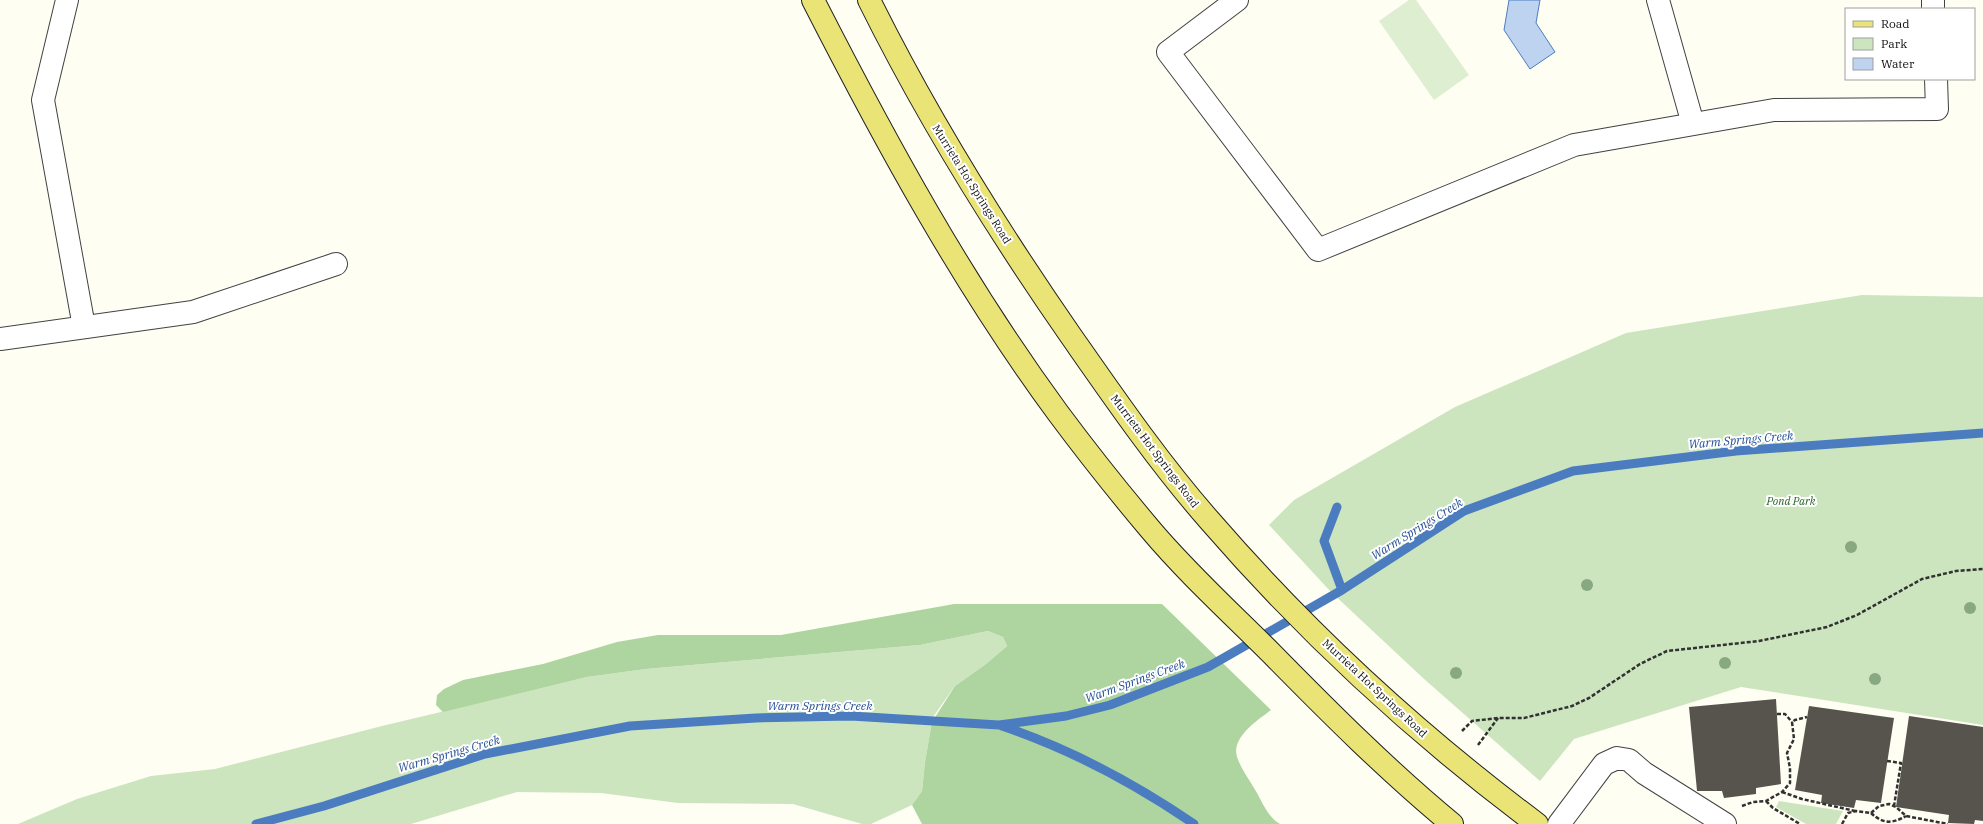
<svg xmlns="http://www.w3.org/2000/svg" width="1983" height="824" viewBox="0 0 1983 824" font-family="'IBM Plex Serif',serif">
	<style>
		.green { fill: #cce5bf }
		.forest { fill: #aed5a0 }
		.pitch { fill: #deeed0 }
		.water { fill: #bdd3f0; stroke: #4b7cc0 }
		.lines { fill: none; stroke-linecap: round; stroke-linejoin: round }
		.stream { stroke: #4b7cc0; stroke-width: 9 }
		.building { fill: #57534d }
		.minor-casing { stroke: #424242; stroke-width: 24 }
		.major-casing { stroke: #202020; stroke-width: 24 }
		.path { stroke: #313131; stroke-width: 2.5; stroke-dasharray: 4 2; stroke-linecap: butt }
		.minor { stroke: #fff; stroke-width: 22 }
		.major { stroke: #eae376; stroke-width: 22 }
		.tree { fill: #88a882 }
		.labels { text-anchor: middle; stroke-width: 4; stroke-linejoin: round; paint-order: stroke }
		.street-label { font-size: 11px; fill: #0f0f0f; stroke: #fff }
		.park-label { font-size: 11px; font-style: italic; fill: #276126; stroke: #fff }
		.water-label { font-size: 12px; font-style: italic; fill: #254f95; stroke: #fff }
	</style>
	<rect width="100%" height="100%" fill="#fefef3"/>
	<path class="green" d="M1862,295l121,2v428l-242,-38 -167,52 -34,42 -117,-103 -93,-87 -61,-66 25,-25 161,-93 171,-74z
		M988,631l15,6 4,9 -21,18 -31,22 -22,31 -8,45 -3,29 -10,14 -41,19h-9l-69,-20 -115,-1 -77,-10 -84,-1 -106,32h-393l59,-25 74,-23 64,-7 167,-43 205,-49 59,-8 274,-24z
		M1779,801l64,10 -7,13h-30l-30,-17z"/>
	<path class="forest" d="M954,604h208l109,106c-13,10 -40,27 -34,47 4,12 14,25 20,36 6,11 12,25 23,31h-358l-10,-19 10,-14 3,-29 7,-40 23,-36 31,-22 21,-18 -4,-9 -15,-6 -68,14 -274,24 -59,8 -144,35 -7,-7 1,-10 7,-6 19,-9 80,-16 74,-22 41,-7h123z"/>
	<path class="pitch" d="M1409,0h7l53,75 -35,25 -55,-79z"/>
	<path class="water" d="M1509,0h31l-4,23 19,29 -25,17 -26,-39z"/>
	<g class="lines">
		<path class="stream" d="M1337,507l-13,34 18,49
			M1002,726c68,23 132,57 192,98
			M256,824l68,-18 161,-52 145,-28 126,-8 95,-2 148,9 67,-9 44,-11 98,-38 134,-77 122,-79 109,-40 163,-20 247,-18"/>
	</g>
	<path class="building" d="M1776,699l5,85 -25,4v6l-32,4 -2,-7h-25l-8,-84z
		M1809,706l85,12 -13,85 -25,-3 -2,8 -33,-5 1,-8 -27,-5z
		M1909,716l74,11v94l-8,-1 -1,4 -26,-1 1,-8 -53,-8z"/>
	<g class="lines">
		<defs>
			<path id="minor" d="M67,0l-24,100 41,227
				M1237,0l-69,52 150,198 256,-105 200,-35 163,-1 -1,-30
				M1658,0l35,124
				M1933,0v9
				M0,339l193,-27 143,-48
				M1559,824l45,-60 13,-6 12,2 15,13 81,51"/>
			<path id="major" d="M813,0c73,143 150,284 245,413 29,39 60,78 92,116 37,44 81,84 122,125 58,59 116,117 180,170
				M869,0c58,117 127,228 202,336 44,63 88,127 139,185 97,112 208,214 327,303"/>
		</defs>
		<use href="#minor" class="minor-casing"/>
		<use href="#major" class="major-casing"/>
		<path class="path" d="M1777,714h8l7,8
			M1462,731l10,-10 26,-3h26l48,-12 17,-8 51,-34 27,-13 92,-10 68,-14 30,-12 65,-36 34,-8 27,-2
			M1478,745l20,-27
			M1887,761l14,2 -7,43
			M1782,792l20,7 53,12
			M1766,801l7,7 27,16
			M1742,806l11,-4 13,-1 16,-9 8,-9v-15l-3,-15 7,-14 -2,-17 3,-2 12,-3
			M1871,813c12,11 21,11 35,3
			M1842,824l6,-11 8,-2 15,2 8,-7 10,-2 7,3 10,9 42,8"/>
		<use href="#minor" class="minor"/>
		<use href="#major" class="major"/>
	</g>
	<g class="tree">
		<circle cx="1851" cy="547" r="6"/>
		<circle cx="1587" cy="585" r="6"/>
		<circle cx="1970" cy="608" r="6"/>
		<circle cx="1725" cy="663" r="6"/>
		<circle cx="1456" cy="673" r="6"/>
		<circle cx="1875" cy="679" r="6"/>
	</g>
	<g class="labels">
		<g class="street-label">
			<text transform="translate(972 184) rotate(58)" y="4">Murrieta Hot Springs Road</text>
			<text transform="translate(1155 451) rotate(53)" y="4">Murrieta Hot Springs Road</text>
			<text transform="translate(1375 688) rotate(43)" y="4">Murrieta Hot Springs Road</text>
		</g>
		<g class="park-label">
			<text x="1791" y="505">Pond Park</text>
		</g>
		<g class="water-label">
			<text transform="translate(1741 440) rotate(-5)" y="4">Warm Springs Creek</text>
			<text transform="translate(1417 529) rotate(-32)" y="4">Warm Springs Creek</text>
			<text transform="translate(1135 681) rotate(-20)" y="4">Warm Springs Creek</text>
			<text x="820" y="710">Warm Springs Creek</text>
			<text transform="translate(449 754) rotate(-16)" y="4">Warm Springs Creek</text>
		</g>
	</g>
	<rect x="1845" y="8" width="130" height="72" fill="#ffffff" stroke="#9f9f9f"/>
	<rect x="1853" y="21" width="20" height="6" fill="#eae376" stroke="#9f9f9f"/>
	<text x="1881" y="28" font-size="12" fill="#0f0f0f">Road</text>
	<rect x="1853" y="38" width="20" height="12" fill="#cce5bf" stroke="#9f9f9f"/>
	<text x="1881" y="48" font-size="12" fill="#0f0f0f">Park</text>
	<rect x="1853" y="58" width="20" height="12" fill="#bdd3f0" stroke="#9f9f9f"/>
	<text x="1881" y="68" font-size="12" fill="#0f0f0f">Water</text>
</svg>
